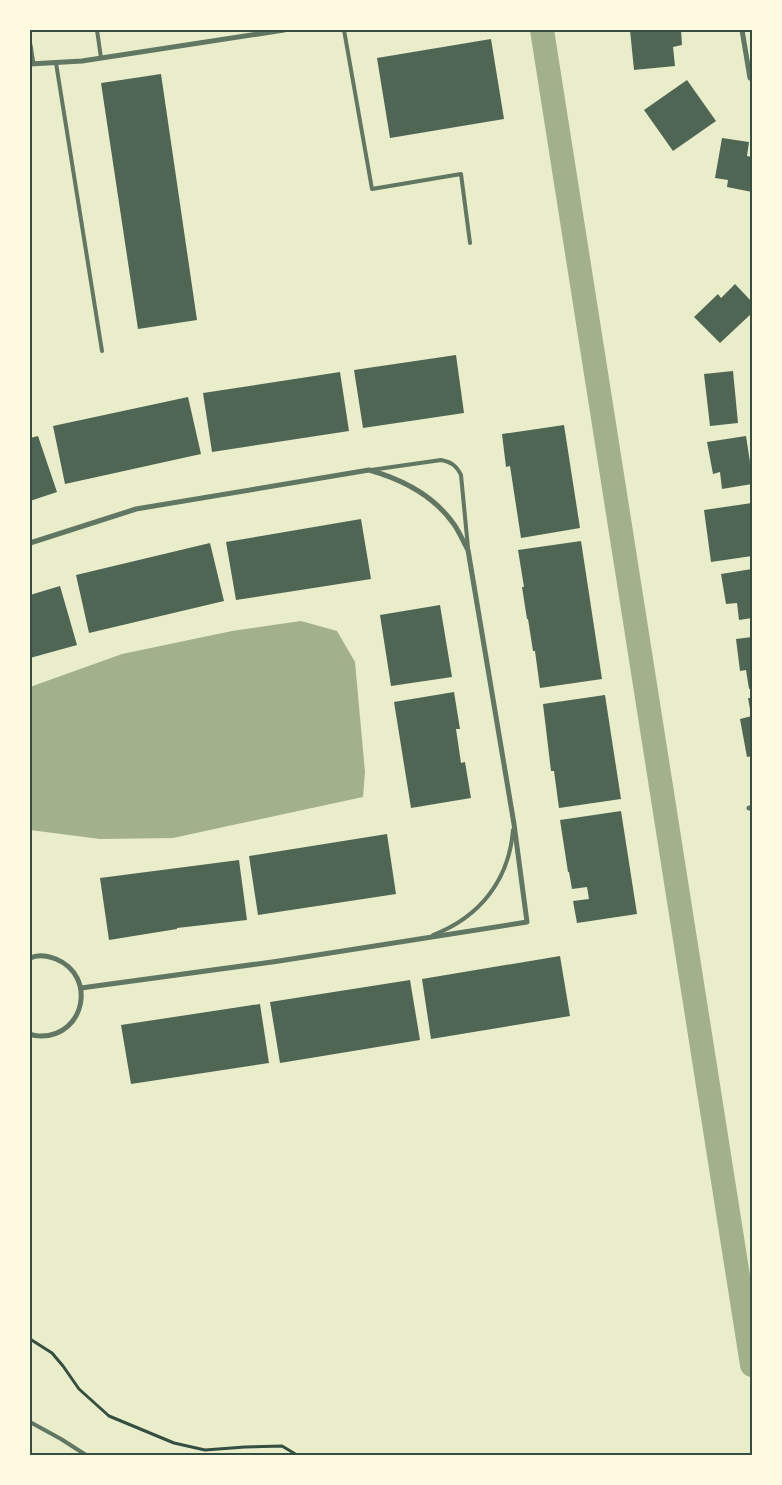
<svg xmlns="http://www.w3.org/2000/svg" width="782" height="1485" viewBox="0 0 782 1485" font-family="'PT Sans',sans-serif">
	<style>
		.water { fill: #a3b18a }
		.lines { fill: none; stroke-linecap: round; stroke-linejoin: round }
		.canal { stroke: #a3b18a; stroke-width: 24 }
		.building { fill: #4f6655 }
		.path { stroke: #344e41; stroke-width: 3 }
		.service { stroke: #617663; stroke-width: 4 }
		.minor { stroke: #617663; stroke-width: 5 }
		.neatline { fill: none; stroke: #344e41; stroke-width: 2 }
	</style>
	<rect width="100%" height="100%" fill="#e9edc9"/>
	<path class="water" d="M301,621l36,10 18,31 10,110 -2,25 -190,41 -73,1 -70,-9v-143l92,-33 110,-23z"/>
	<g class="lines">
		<path class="canal" d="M542,30l210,1335"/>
	</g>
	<path class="building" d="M630,30h51l1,15 -9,2 2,19 -41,4z
		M491,39l13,80 -114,19 -13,-80z
		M161,74l36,246 -59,9 -37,-246z
		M687,80l29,41 -43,30 -29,-41z
		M722,138l27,4 -2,14 5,1v35l-25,-5 1,-7 -13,-2z
		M735,284l17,18v11l-32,30 -26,-26 24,-23 3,4z
		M456,355l8,58 -101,15 -9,-58z
		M733,371l5,52 -28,3 -6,-52z
		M340,372l9,59 -137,21 -9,-59z
		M188,397l13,57 -136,30 -12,-58z
		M564,425l16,103 -59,10 -11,-72 -4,1 -4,-33z
		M38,436l19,56 -27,9v-63z
		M746,436l6,39v9l-30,5 -2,-17 -7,2 -6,-32z
		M752,503v53l-41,6 -7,-52z
		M361,519l10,60 -135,21 -10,-58z
		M581,541l21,138 -62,9 -5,-37h-2l-5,-32h-1l-5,-32h2l-6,-37z
		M210,543l14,58 -135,32 -13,-58z
		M752,569v49l-13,2 -2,-17 -11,1 -5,-30z
		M60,586l17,59 -47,13v-63z
		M440,605l12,72 -61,9 -11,-71z
		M752,637v51l-3,1 -3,-19 -6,1 -4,-32z
		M454,692l6,37h-4l5,34 4,-1 6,36 -60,10 -17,-106z
		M605,695l16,104 -62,9 -5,-37h-3l-8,-67z
		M748,698h4v17h-1z
		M752,716v40l-5,1 -7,-38z
		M621,811l16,103 -60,9 -4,-22 16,-2 -2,-12 -15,2 -3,-17h-1l-8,-52z
		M387,834l9,60 -138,21 -9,-59z
		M239,860l8,60 -70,8v1l-68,11 -9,-62z
		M560,956l10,60 -139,23 -9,-60z
		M410,980l10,60 -140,23 -10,-61z
		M260,1004l9,59 -138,21 -10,-59z"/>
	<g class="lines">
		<path class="path" d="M30,1339l22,14 11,13 16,23 30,27 65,27 31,7 40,-3 37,-1 15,9"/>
		<path class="service" d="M97,30l4,28
			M344,30l28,159 89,-15 9,69
			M56,63l46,288
			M371,470l70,-10c10,2 15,5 20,15l7,73
			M433,935c47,-18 76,-55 80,-105
			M30,1422l31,17 25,16"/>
		<path class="minor" d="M742,30l8,48 2,1
			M30,45l3,19
			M30,64l52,-3 202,-31
			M30,543l106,-34 233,-39c32,9 64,25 84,53 6,8 10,18 15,27l46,274 13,98 -248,39 -198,27
			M749,808h3
			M30,958c8,-4 18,-2 26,1 41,17 29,77 -15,77 -4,0 -7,0 -11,-2"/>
	</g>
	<rect width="782" height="1485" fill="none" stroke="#fefae0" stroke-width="62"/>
	<rect x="31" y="31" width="720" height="1423" class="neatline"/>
</svg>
